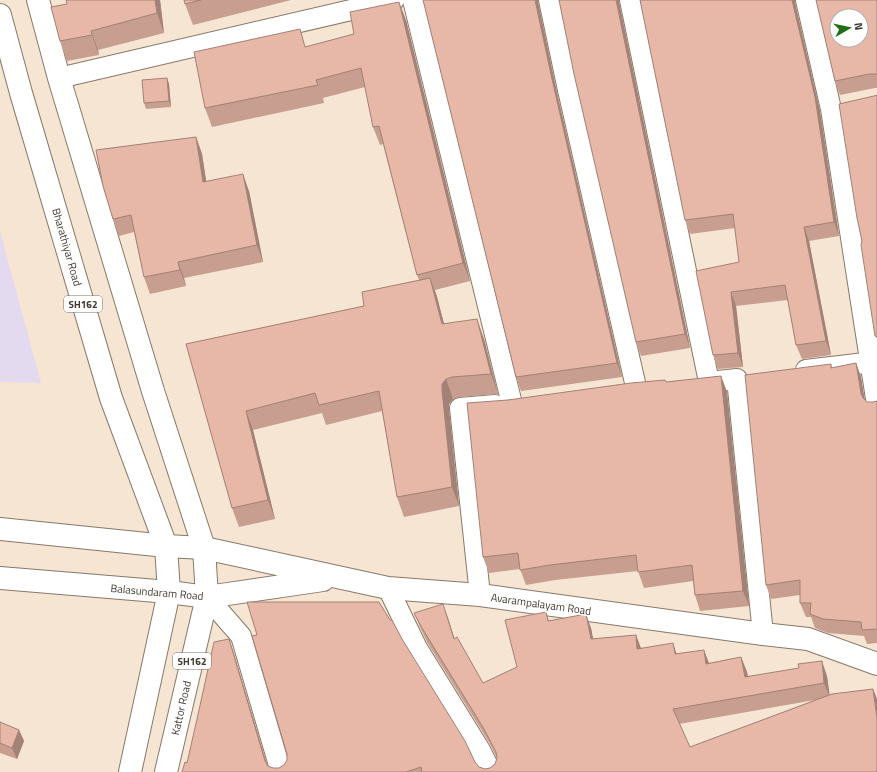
<svg xmlns="http://www.w3.org/2000/svg" width="877" height="772" viewBox="0 0 877 772" font-family="'Titillium Web',sans-serif">
	<style>
		.education { fill: #e3daef }
		.lines { fill: none; stroke-linecap: round; stroke-linejoin: round }
		.minor-casing { stroke: #887868; stroke-width: 22 }
		.secondary-casing { stroke: #887868; stroke-width: 24 }
		.primary-casing { stroke: #887868; stroke-width: 24 }
		.minor { stroke: #fff; stroke-width: 20 }
		.secondary { stroke: #fff; stroke-width: 22 }
		.primary { stroke: #fff; stroke-width: 22 }
		.wall { fill: #c79e90; fill-rule: evenodd }
		.shaded-wall { fill: #a28176 }
		.building { fill: #e7b8a8; stroke: #a28176; fill-rule: evenodd }
		.labels { text-anchor: middle; stroke-width: 3; stroke-linejoin: round; paint-order: stroke }
		.shield { fill: #fff; stroke: #797570; stroke-width: 1 }
		.shield-label { font-size: 10px; font-weight: bold; fill: #403a32 }
		.street-label { font-size: 11px; fill: #403a32; stroke: #fff }
	</style>
	<rect width="100%" height="100%" fill="#f7e5d3"/>
	<path class="education" d="M0,231l41,152 -41,-1z"/>
	<g class="lines">
		<defs>
			<path id="minor" d="M413,0l99,404
				M549,0l19,90 68,297
				M630,0l79,382 28,-3 26,255
				M806,0l25,109 46,296
				M59,78l335,-78
				M806,370l59,-7
				M388,588l29,60 63,102 11,22
				M480,595l-20,-187 35,-3
				M207,597l34,39 40,136"/>
			<path id="secondary" d="M0,529l166,17 38,2 184,40 92,7 283,39 45,5 69,25
				M0,578l169,14 38,5 116,-17"/>
			<path id="primary" d="M38,0l21,78 94,313 51,157 3,49 -41,175
				M0,15l21,78 90,305 55,148 3,46 -39,180"/>
		</defs>
		<use href="#minor" class="minor-casing"/>
		<use href="#secondary" class="secondary-casing"/>
		<use href="#primary" class="primary-casing"/>
		<use href="#minor" class="minor"/>
		<use href="#secondary" class="secondary"/>
		<use href="#primary" class="primary"/>
	</g>
	<path class="wall" d="M160,0l4,33 -66,17 1,5 -32,6 -7,-20 7,-37z
		M184,0h107l-98,25 -8,-21z
		M423,0h115v2l19,91 65,284 -101,14 -5,-14z
		M640,0h155v3l25,108 19,125 -30,5 22,114 -29,4 -6,-14 -8,-45 -52,6 7,61 -25,2 -5,-14 26,-93 -4,-34 -45,6 -5,-14z
		M877,0v88h-2l-35,7 -5,-14z
		M619,2l71,346 -49,8 -5,-14z
		M406,20l64,261 -35,9 2,7 7,27 40,15 14,55 -39,3 -6,2 -4,5v5l10,97 -55,11 -7,-20 -15,-86 -56,14 -4,-12 -69,17 22,89 -36,8 -7,-19 -46,-164 178,-38 55,-26 -2,-5 -34,-131 -3,1 -7,-18 -8,-40 -42,11 1,5 -112,24 -7,-19 101,-61z
		M167,78l2,6 2,23 -25,2 -2,-6z
		M196,137l6,17 4,28 43,9 14,71 -79,16 2,8 -36,8 -6,-17 -10,-45 -15,4 -6,-17z
		M856,363l5,14 3,22 3,3h6l4,-1v242l-10,1 -3,-8 -36,-3 -13,-5 -4,-11h-5l-6,-14v-8l-29,4 -5,-14 65,-221 1,4z
		M721,376l6,16 22,214 -49,5 -5,-16 -2,-14 -49,7 -6,-17 -83,9 -29,5 -6,-16 -31,4 -6,-16 25,-157z
		M414,613l34,5 6,20 29,45 34,-16 32,-46 42,7 2,11 43,-4 5,13 36,6 27,-4 5,13 32,-6 6,15 1,4h79l2,19 44,-6 4,10v73h-695l5,-9 42,-124 5,15 33,110 1,2 5,2h6l5,-3 106,-145 85,142 4,5 6,2 5,-1 5,-4 2,-6 -7,-14 -63,-102 -7,-15zM815,700l-125,47 -11,-23z
		M0,722l19,8 5,11 -7,18 -17,-6z"/>
	<path class="shaded-wall" d="M155,0h5l4,33 -7,-20z
		M535,0h3v2l19,91 65,284 -5,-14 -65,-284z
		M616,0h3v2l71,346 -5,-14z
		M792,0h3v3l25,108 19,125 -5,-14z
		M399,2l7,18 64,261 -7,-18z
		M91,31l7,19 1,5 -7,-20z
		M167,78l2,6 2,23 -2,-6z
		M196,137l6,17 7,45 -6,-17z
		M243,174l6,17 14,71 -6,-17z
		M804,227l5,14 22,114 -5,-14z
		M178,262l6,16 2,8 -6,-16z
		M430,278l7,19 12,46 -7,-19z
		M731,292l5,14 7,61 -5,-14z
		M477,319l7,20 14,55 -7,-20z
		M856,363l5,14 5,30 -5,-14z
		M721,376l6,16 22,214 -6,-15z
		M446,379l7,20 -4,5v5l10,97 -7,-19 -10,-97v-6z
		M246,411l7,19 22,89 -7,-19z
		M443,604l5,14 11,35 -5,-14z
		M546,612l5,15 -3,-6z
		M586,614l5,14 5,26 -5,-15z
		M636,635l5,14h-4z
		M229,639l5,15 35,118 -4,-11z
		M673,643l5,15 -3,-4z
		M704,650l5,14h-3z
		M741,657l6,15 3,19 -5,-14z
		M822,661l5,15 3,21 -6,-14z
		M873,689l4,10v19z
		M19,730l5,11 -7,18 -5,-11z"/>
	<path class="building" d="M66,0h89l2,13 -66,18 1,4 -32,6 -9,-34 16,-3z
		M184,0h17l-16,4z
		M423,0h112l17,79 65,284 -101,14z
		M559,0h57l69,334 -49,8 -62,-268z
		M640,0h152l23,97 19,125 -30,5 22,114 -30,4 -11,-60 -54,7 7,61 -25,2 -17,-84 43,-9 -6,-48 -48,6z
		M816,0h61v75l-1,-1h-7l-34,7zM837,16h24v24h-24z
		M399,2l64,261 -46,12 -38,-149 -6,1 -12,-59 -45,12 2,5 -113,23 -11,-56 106,-23 5,18 49,-13 -4,-22z
		M167,78l2,23 -25,2 -2,-23z
		M877,95v242l-2,-1 -14,-91 1,-4 -5,-23 -18,-114 35,-8z
		M196,137l7,45 40,-8 14,71 -79,17 2,8 -36,7 -13,-62 -18,4 -10,-33 -7,-36z
		M430,278l12,46 35,-5 14,55 -39,3 -6,2 -4,5v6l10,97 -55,10 -18,-106 -60,14 -4,-12 -69,18 22,89 -36,8 -46,-164 178,-38 -2,-14z
		M856,363l5,30 2,5 4,4h6l4,-1v228l-15,1 -1,-8 -38,-3 -13,-5 1,-11h-11v-23l-34,5 -21,-210 86,-11v4z
		M721,376l22,215 -48,4 -3,-30 -54,7 -2,-17 -86,10 -30,5 -2,-17 -35,4 -16,-154 41,-3 123,-17 34,-3 1,2z
		M247,602h132l11,18h2l10,19 63,102 10,21 4,5 6,2 5,-1 5,-4 2,-6 -1,-6 -12,-23 -62,-101 -8,-15 29,-9 11,35 3,-2 26,46 34,-16 -12,-47 41,-8 2,9 38,-7 5,25 45,-4 1,14 36,-6 2,11 29,-4 2,14 35,-7 4,20 54,-9 -1,-4 24,-3 2,22 -151,26 17,38 142,-53 41,-5 4,29v54h-455l-1,-5 -15,5h-224l3,-10 2,1 10,-44 17,-77 15,-3 36,122 3,5 5,2h6l5,-3 3,-5v-6l-35,-118 5,-1z
		M0,722l19,8 -7,18 -12,-5z"/>
	<g class="labels">
		<g class="shield">
			<rect x="64" y="296" width="38" height="16" rx="3"/>
			<rect x="173" y="653" width="38" height="16" rx="3"/>
		</g>
		<g class="shield-label">
			<text x="83" y="308">SH162</text>
			<text x="192" y="665">SH162</text>
		</g>
		<g class="street-label">
			<text transform="translate(67 247) rotate(74)" y="4">Bharathiyar Road</text>
			<text transform="translate(157 592) rotate(5)" y="4">Balasundaram Road</text>
			<text transform="translate(541 604) rotate(8)" y="4">Avarampalayam Road</text>
			<text transform="translate(181 708) rotate(-77)" y="4">Kattor Road</text>
		</g>
	</g>
	<g transform="translate(849 28) rotate(81)"><circle r="19" fill="#ffffff" stroke="#b3b0ad"/>
	<path d="M0-3L7 15L0 10L-7 15Z" fill="#206f15"/>
	<text y="-6" font-size="11" font-weight="bold" text-anchor="middle" fill="#403a32">N</text>
	</g>
</svg>
